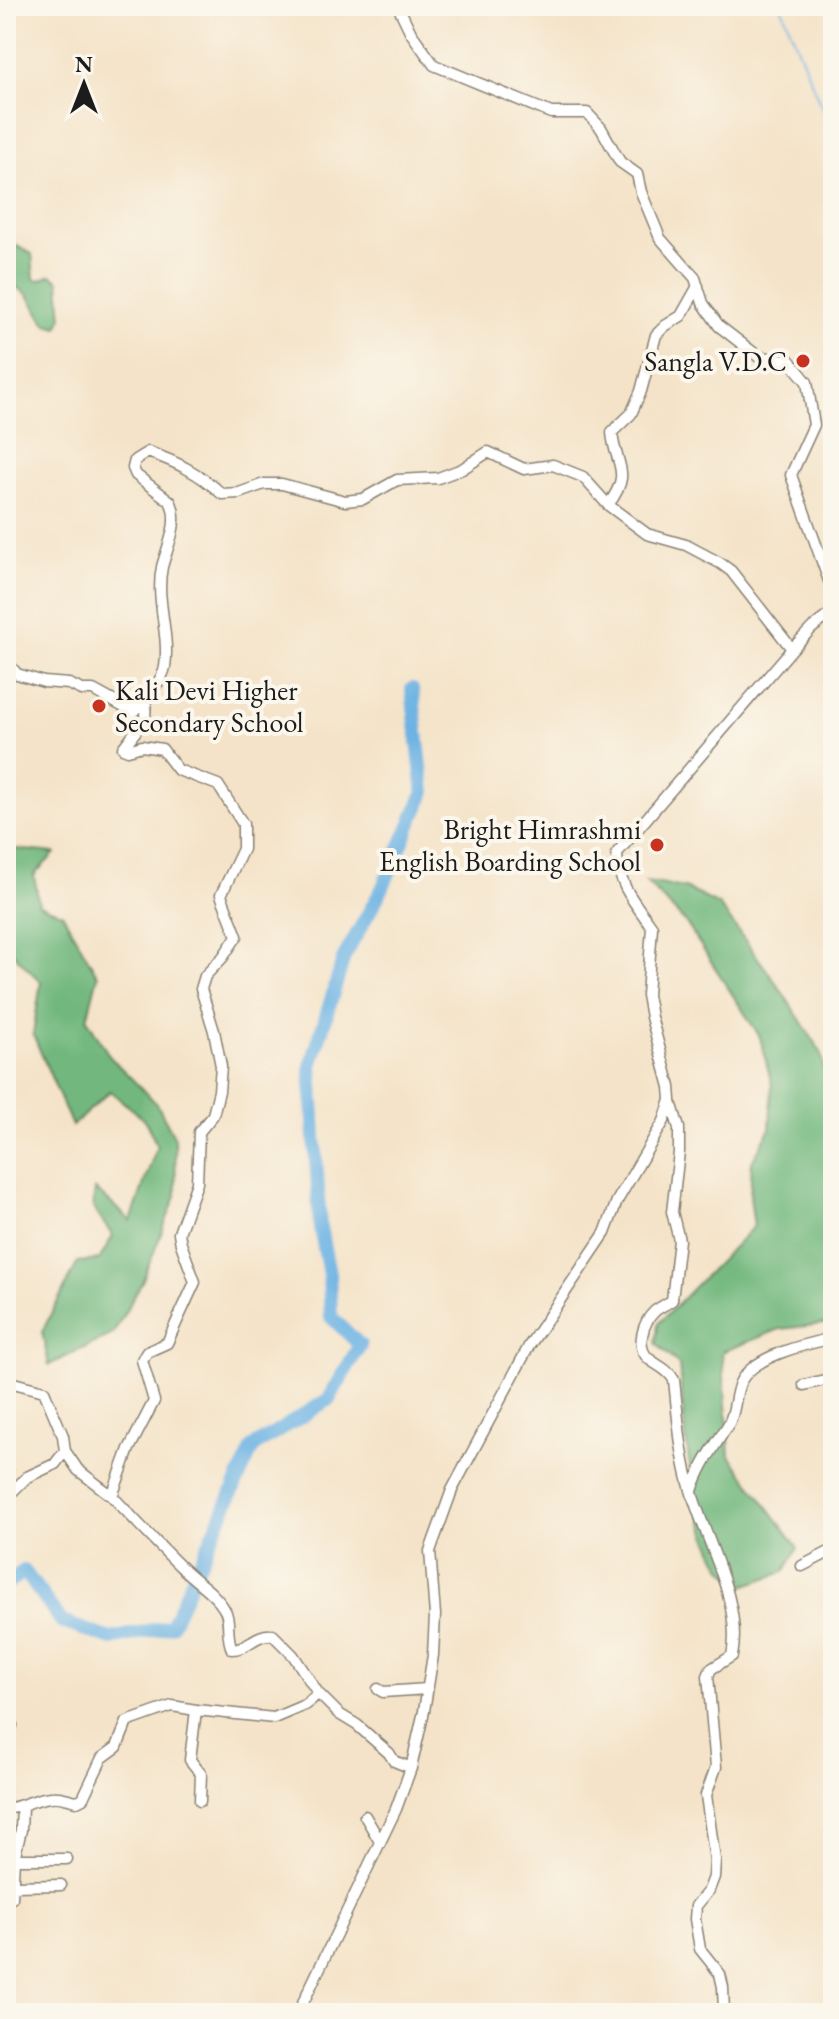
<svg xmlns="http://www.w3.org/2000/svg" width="839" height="2019" viewBox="0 0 839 2019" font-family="'EB Garamond',serif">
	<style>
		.forest { fill: #72b87e; stroke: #476a4d; stroke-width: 2 }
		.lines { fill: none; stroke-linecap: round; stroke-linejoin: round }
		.stream { stroke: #6cb2e3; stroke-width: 2 }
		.river { stroke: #6cb2e3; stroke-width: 14 }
		.minor-casing { stroke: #888072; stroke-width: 13 }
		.minor { stroke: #fff; stroke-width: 10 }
		.poi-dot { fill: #c8321e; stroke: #fbf7ec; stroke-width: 3 }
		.labels { text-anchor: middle; stroke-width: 8; stroke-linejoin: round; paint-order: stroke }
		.poi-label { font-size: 28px; fill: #1c1c1c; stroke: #fbf7ec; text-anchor: end }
	</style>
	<rect width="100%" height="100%" fill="#fbf7ec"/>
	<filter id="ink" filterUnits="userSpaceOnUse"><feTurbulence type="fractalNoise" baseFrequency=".0125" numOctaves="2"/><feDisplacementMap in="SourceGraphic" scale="16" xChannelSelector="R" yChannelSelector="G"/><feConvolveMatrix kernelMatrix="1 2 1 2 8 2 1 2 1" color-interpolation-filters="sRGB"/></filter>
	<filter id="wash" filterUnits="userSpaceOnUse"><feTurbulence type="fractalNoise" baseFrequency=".006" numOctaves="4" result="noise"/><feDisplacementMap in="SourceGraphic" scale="32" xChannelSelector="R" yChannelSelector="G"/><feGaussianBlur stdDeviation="1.8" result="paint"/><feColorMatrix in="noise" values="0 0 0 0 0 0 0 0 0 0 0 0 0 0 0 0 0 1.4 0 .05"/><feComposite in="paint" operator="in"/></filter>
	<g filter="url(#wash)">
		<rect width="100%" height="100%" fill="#f4e3c8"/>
		<path class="forest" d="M9,221l2,4 -4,16 25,13 2,25 6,1 11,-5 8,6 3,38 -4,8 -12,-3 -19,-30 -21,-14v-58z
			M6,848l49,5 -21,22 5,30 23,8 36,63 -11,43 23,38 47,47 18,34 1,58 -34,86 -29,52 -64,31 -7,-33 36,-70 21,-2 14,-24 -20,-28 2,-19 36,32 26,-75 -11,-25 -36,-30 -38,35 -39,-92 8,-52 -35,-36z
			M646,882l39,6 34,17 58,79 44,68 8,45 4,226 -53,6 -58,23 8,104 68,92 -14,24 -41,14c-7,-6 -17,-13 -22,-21 -33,-56 -36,-138 -42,-200l-23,-22 2,-19 96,-98 -4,-29 2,-35 18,-33 2,-44 -12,-48 -74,-114z"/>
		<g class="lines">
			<path class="stream" d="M781,6l39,98 13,18"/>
			<path class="river" d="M6,1584l18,-13 38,51 49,17 60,-13 82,-179 76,-48 31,-54 -29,-28 -2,-43 -9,-47 -9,-161 33,-109 38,-68 42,-96 -12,-104"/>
		</g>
	</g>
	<g filter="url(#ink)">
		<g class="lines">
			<defs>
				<path id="minor" d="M398,6l13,27 23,32 117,48h36l14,15 19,34 17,12 4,18 19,46 35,40 8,25 16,23 40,31 30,3 18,22 7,43 -23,50 42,117
					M608,505c26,-34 6,-41 4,-73l19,-18 10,-23 15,-56 9,-9 16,-10 17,-30
					M6,661l11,13 27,8 25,2 13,6h11l40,22c10,-12 29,-29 32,-45 5,-34 -10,-67 -3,-100 5,-20 19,-46 8,-66l-34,-26 -3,-7 2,-8 13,-8c29,10 51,21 74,42l17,-1 25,-9h18l63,17 18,-2 34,-19 41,-2 24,-9 26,-17 36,17 29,-4 30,12 25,28 39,29 39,11 34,18 11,8 61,78
					M146,697l-1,22 -22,29 5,2 14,-4 20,3 16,21 40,15 25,39v25l-22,46 16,41 -14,21 -18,19 -4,13 13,42 7,35 -2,25 -6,24 -14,17 -2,51 -18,50 2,11 14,38 -28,61 -20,9 -5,8 12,41 -25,48 -17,47c23,24 46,49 70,72 14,14 31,23 41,39 9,12 2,28 9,42 16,0 23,-16 41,-14l20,20 25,38 21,21 18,11 32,28 5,8 17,7
					M671,1102l8,26v24l-7,60 7,28 -7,60c-5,4 -12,7 -17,11 -12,11 -20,36 -6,48 9,7 20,11 25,21 4,37 6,74 17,110 14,49 52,113 41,166l-21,13 -3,7 8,91 -10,28 9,65 -1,17 -5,13 -13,16 -1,13 5,30 20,25 3,13 1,26
					M6,1381l38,10 19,45 2,15 13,19 34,26
					M804,1385l29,-7
					M692,1491c8,-25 22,-44 36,-66 8,-13 6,-28 12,-42 12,-27 66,-39 93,-45
					M6,1498l21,-21 28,-13 10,-13
					M802,1566l31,-16
					M378,1689l5,3 44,-3
					M6,1718l6,7 -6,17
					M200,1801l1,-27 -11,-14 6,-50 78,8 33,-14 11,-11
					M6,1809c16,-2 30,-11 45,-12 10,-2 17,3 26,4l6,-3 19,-40 15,-11 10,-25 45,-16 24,4
					M365,1816l14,24
					M14,1859h53
					M13,1886l48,-1
					M12,1898l2,-39 7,-29 1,-23
					M298,2013l98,-204 15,-41 13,-57 9,-56 2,-40 -5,-64 22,-61 77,-144 76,-113 12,-32 47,-80 7,-21 -1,-13 -19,-70 -4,-22 5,-68c-17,-24 -35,-43 -35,-74l175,-204 20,-21 21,-16
					M690,2013l2,-3 28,3"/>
			</defs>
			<use href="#minor" class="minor-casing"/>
			<use href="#minor" class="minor"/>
		</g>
	</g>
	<g class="poi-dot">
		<circle cx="803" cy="361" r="8"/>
		<circle cx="99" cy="706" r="8"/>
		<circle cx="657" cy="845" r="8"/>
	</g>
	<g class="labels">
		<g class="poi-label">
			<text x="787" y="371">Sangla V.D.C</text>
			<text x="115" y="700" text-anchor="start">Kali Devi Higher<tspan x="115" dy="32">Secondary School</tspan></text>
			<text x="641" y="839">Bright Himrashmi<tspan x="641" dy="32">English Boarding School</tspan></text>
		</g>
	</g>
	<rect width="839" height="2019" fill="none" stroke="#fbf7ec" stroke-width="32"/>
	<g transform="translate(84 84)" stroke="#fbf7ec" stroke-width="6" paint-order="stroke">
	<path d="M0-6L14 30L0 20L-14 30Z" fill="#1c1c1c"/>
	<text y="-12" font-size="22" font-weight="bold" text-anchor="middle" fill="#1c1c1c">N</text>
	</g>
</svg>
